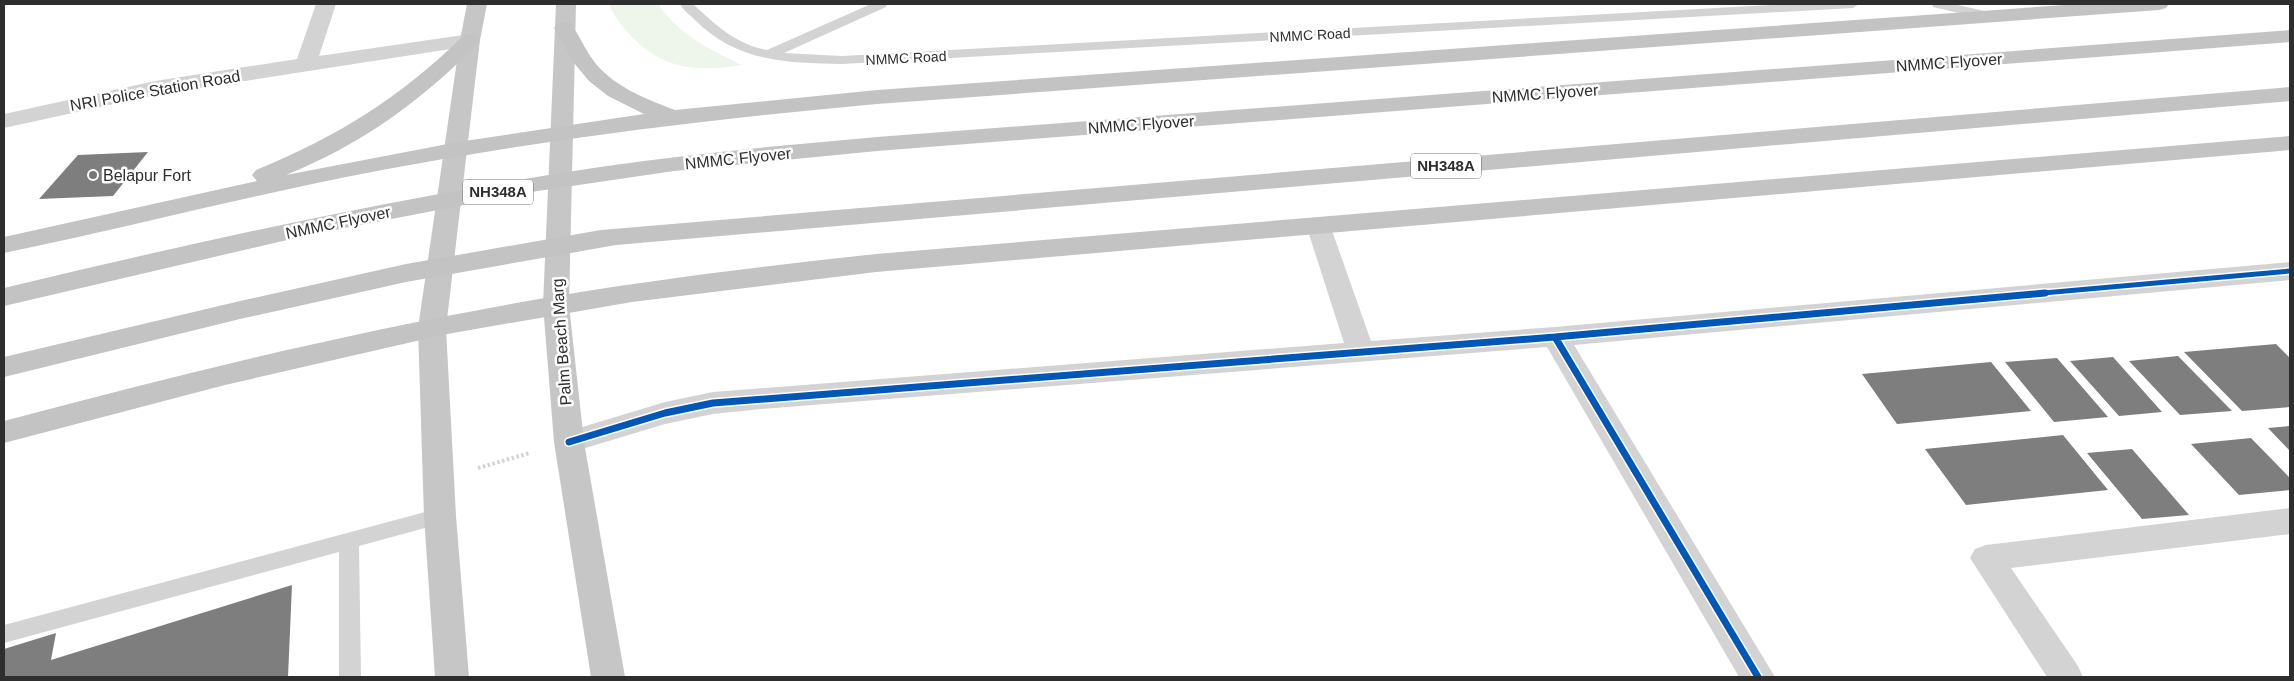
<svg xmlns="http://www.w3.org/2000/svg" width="2294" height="681" viewBox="0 0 2294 681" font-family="Arial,sans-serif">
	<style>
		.green { fill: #eef5eb }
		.building { fill: #7e7e7e }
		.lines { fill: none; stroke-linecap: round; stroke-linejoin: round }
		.path { stroke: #d3d3d3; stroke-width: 4; stroke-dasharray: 2.5 2.5; stroke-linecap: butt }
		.service { fill: #d3d3d3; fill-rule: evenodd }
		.minor { fill: #d3d3d3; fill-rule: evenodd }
		.primary { fill: #c6c6c6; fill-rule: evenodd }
		.trunk { fill: #c3c3c3; fill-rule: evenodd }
		.cycleway-far1-casing { stroke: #fff; stroke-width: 8 }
		.cycleway-casing { stroke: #fff; stroke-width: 10 }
		.cycleway-far1 { stroke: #0057b8; stroke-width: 5 }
		.cycleway { stroke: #0057b8; stroke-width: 7 }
		.poi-dot { fill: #777; stroke: #fff; stroke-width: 2 }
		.labels { text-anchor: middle; stroke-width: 5; stroke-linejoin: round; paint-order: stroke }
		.far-street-label { font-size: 14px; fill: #2e2e2e; stroke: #fff }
		.shield { fill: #fff; stroke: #6d6d6d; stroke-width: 1 }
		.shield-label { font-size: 15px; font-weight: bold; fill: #2e2e2e }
		.street-label { font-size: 16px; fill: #2e2e2e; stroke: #fff }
		.poi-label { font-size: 16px; fill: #2e2e2e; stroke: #fff; text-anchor: start }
	</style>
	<rect width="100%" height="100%" fill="#fff"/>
	<path class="green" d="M609,4h49c20,30 52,46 84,61 -44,7 -79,5 -111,-29 -9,-10 -17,-20 -22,-32z"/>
	<path class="building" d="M148,152l-35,44 -74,3 39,-44z
		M2276,344l14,14v49l-48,4 -58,-59z
		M2178,356l54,55 -52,4 -51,-54z
		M2113,357l49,55 -43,4 -49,-55z
		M2057,358l51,59 -54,5 -49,-60z
		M1991,362l40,49 -134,13 -35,-50z
		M2290,426v25l-22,-23z
		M2063,435l45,55 -142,15 -41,-56z
		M2251,438l39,40v12l-51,5 -48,-51z
		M2132,449l57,66 -47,4 -55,-66z
		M292,585l-4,92h-284v-28l52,-16 -5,27z"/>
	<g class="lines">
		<path class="path" d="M478,468l52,-15"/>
		<path class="service" d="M680,4h13c23,21 42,40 74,46l104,-46h16l-1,3 -102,46 58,3 946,-52h71l-6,4 -1011,56c-56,-1 -105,-2 -147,-44 -5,-5 -12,-10 -15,-16z
			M1932,4h21l41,9 1,3 -6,4 -56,-13z
			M440,508l7,2 3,6 -3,6 -88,24 2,131h-22v-125l-335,91v-18z"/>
		<path class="minor" d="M316,4h20l-17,52 151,-22 7,2 3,4 -3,4 -7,2 -315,49 -151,33v-14l151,-33 142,-22z
			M1318,217l9,2 3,6 41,116 184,-14 735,-65v18l-716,65 201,332h-36l-192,-330 -786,62 -48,5 -48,10 -96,29 -11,-3 -4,-8 4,-8 11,-3 96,-29 48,-10 631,-49 -38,-118 3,-6z
			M2290,508v26l-279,34 67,98 5,11h-36l-77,-119 5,-9 11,-4z"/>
		<path class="primary" d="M467,4h20l-7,36 -34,288 10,188 13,161h-34l-11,-161 -6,-188 42,-288z
			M556,4h20l-7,301 15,137 41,235h-34l-37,-235 -11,-137z"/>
		<path class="trunk" d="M2079,4h90l-3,4 -7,2 -1282,94c-166,15 -331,35 -495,66 -127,24 -252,57 -378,83v-16l253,-56 -5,-6 4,-5c81,-33 145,-73 207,-134l7,-2 7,2 3,4 -3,4c-55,57 -117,101 -191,131l172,-33 186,-28 -36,-18 -19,-15 -15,-18 -20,-35 3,-4 7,-2 7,2c8,11 14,25 22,36 19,26 53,39 82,50l202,-20z
			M2290,30v12l-1413,109 -203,20 -143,21 -227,44 -300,70v-18c199,-48 400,-92 603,-122 89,-13 180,-21 270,-29z
			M2290,87v14l-1674,144 -210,37 -166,37 -236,58v-20l236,-56 166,-37 195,-34z
			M2290,136v14l-1414,122 -244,30 -185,32 -222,51 -221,58v-22c171,-46 343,-88 518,-119 117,-21 235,-35 354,-48z"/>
		<defs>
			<path id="cycleway-far1" d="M2031,294l259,-23"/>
			<path id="cycleway" d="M1555,337l490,-44
				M569,442l96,-29 48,-10 842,-66 203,340"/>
		</defs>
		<use href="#cycleway-far1" class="cycleway-far1-casing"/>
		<use href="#cycleway" class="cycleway-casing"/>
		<use href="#cycleway-far1" class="cycleway-far1"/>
		<use href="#cycleway" class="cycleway"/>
	</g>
	<circle class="poi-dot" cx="93" cy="175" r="5"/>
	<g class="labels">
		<g class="far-street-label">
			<text transform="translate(1310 35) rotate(-3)" y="5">NMMC Road</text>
			<text transform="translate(906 58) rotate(-3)" y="5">NMMC Road</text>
		</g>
		<g class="shield">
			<rect x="1411" y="153.5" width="70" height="25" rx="4"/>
			<rect x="463" y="179.5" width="70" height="25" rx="4"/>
		</g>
		<g class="shield-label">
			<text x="1446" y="171">NH348A</text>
			<text x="498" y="197">NH348A</text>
		</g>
		<g class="street-label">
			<text transform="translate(1949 62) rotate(-4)" y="6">NMMC Flyover</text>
			<text transform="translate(155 90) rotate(-10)" y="6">NRI Police Station Road</text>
			<text transform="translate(1545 93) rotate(-4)" y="6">NMMC Flyover</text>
			<text transform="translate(1141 124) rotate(-4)" y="6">NMMC Flyover</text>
			<text transform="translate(738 158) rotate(-6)" y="6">NMMC Flyover</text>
			<text transform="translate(338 222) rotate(-12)" y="6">NMMC Flyover</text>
			<text transform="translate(561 342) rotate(-94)" y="6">Palm Beach Marg</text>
		</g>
		<g class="poi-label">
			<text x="103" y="181">Belapur Fort</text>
		</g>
	</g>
	<rect width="2294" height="681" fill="none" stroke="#2e2e2e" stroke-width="10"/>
</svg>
